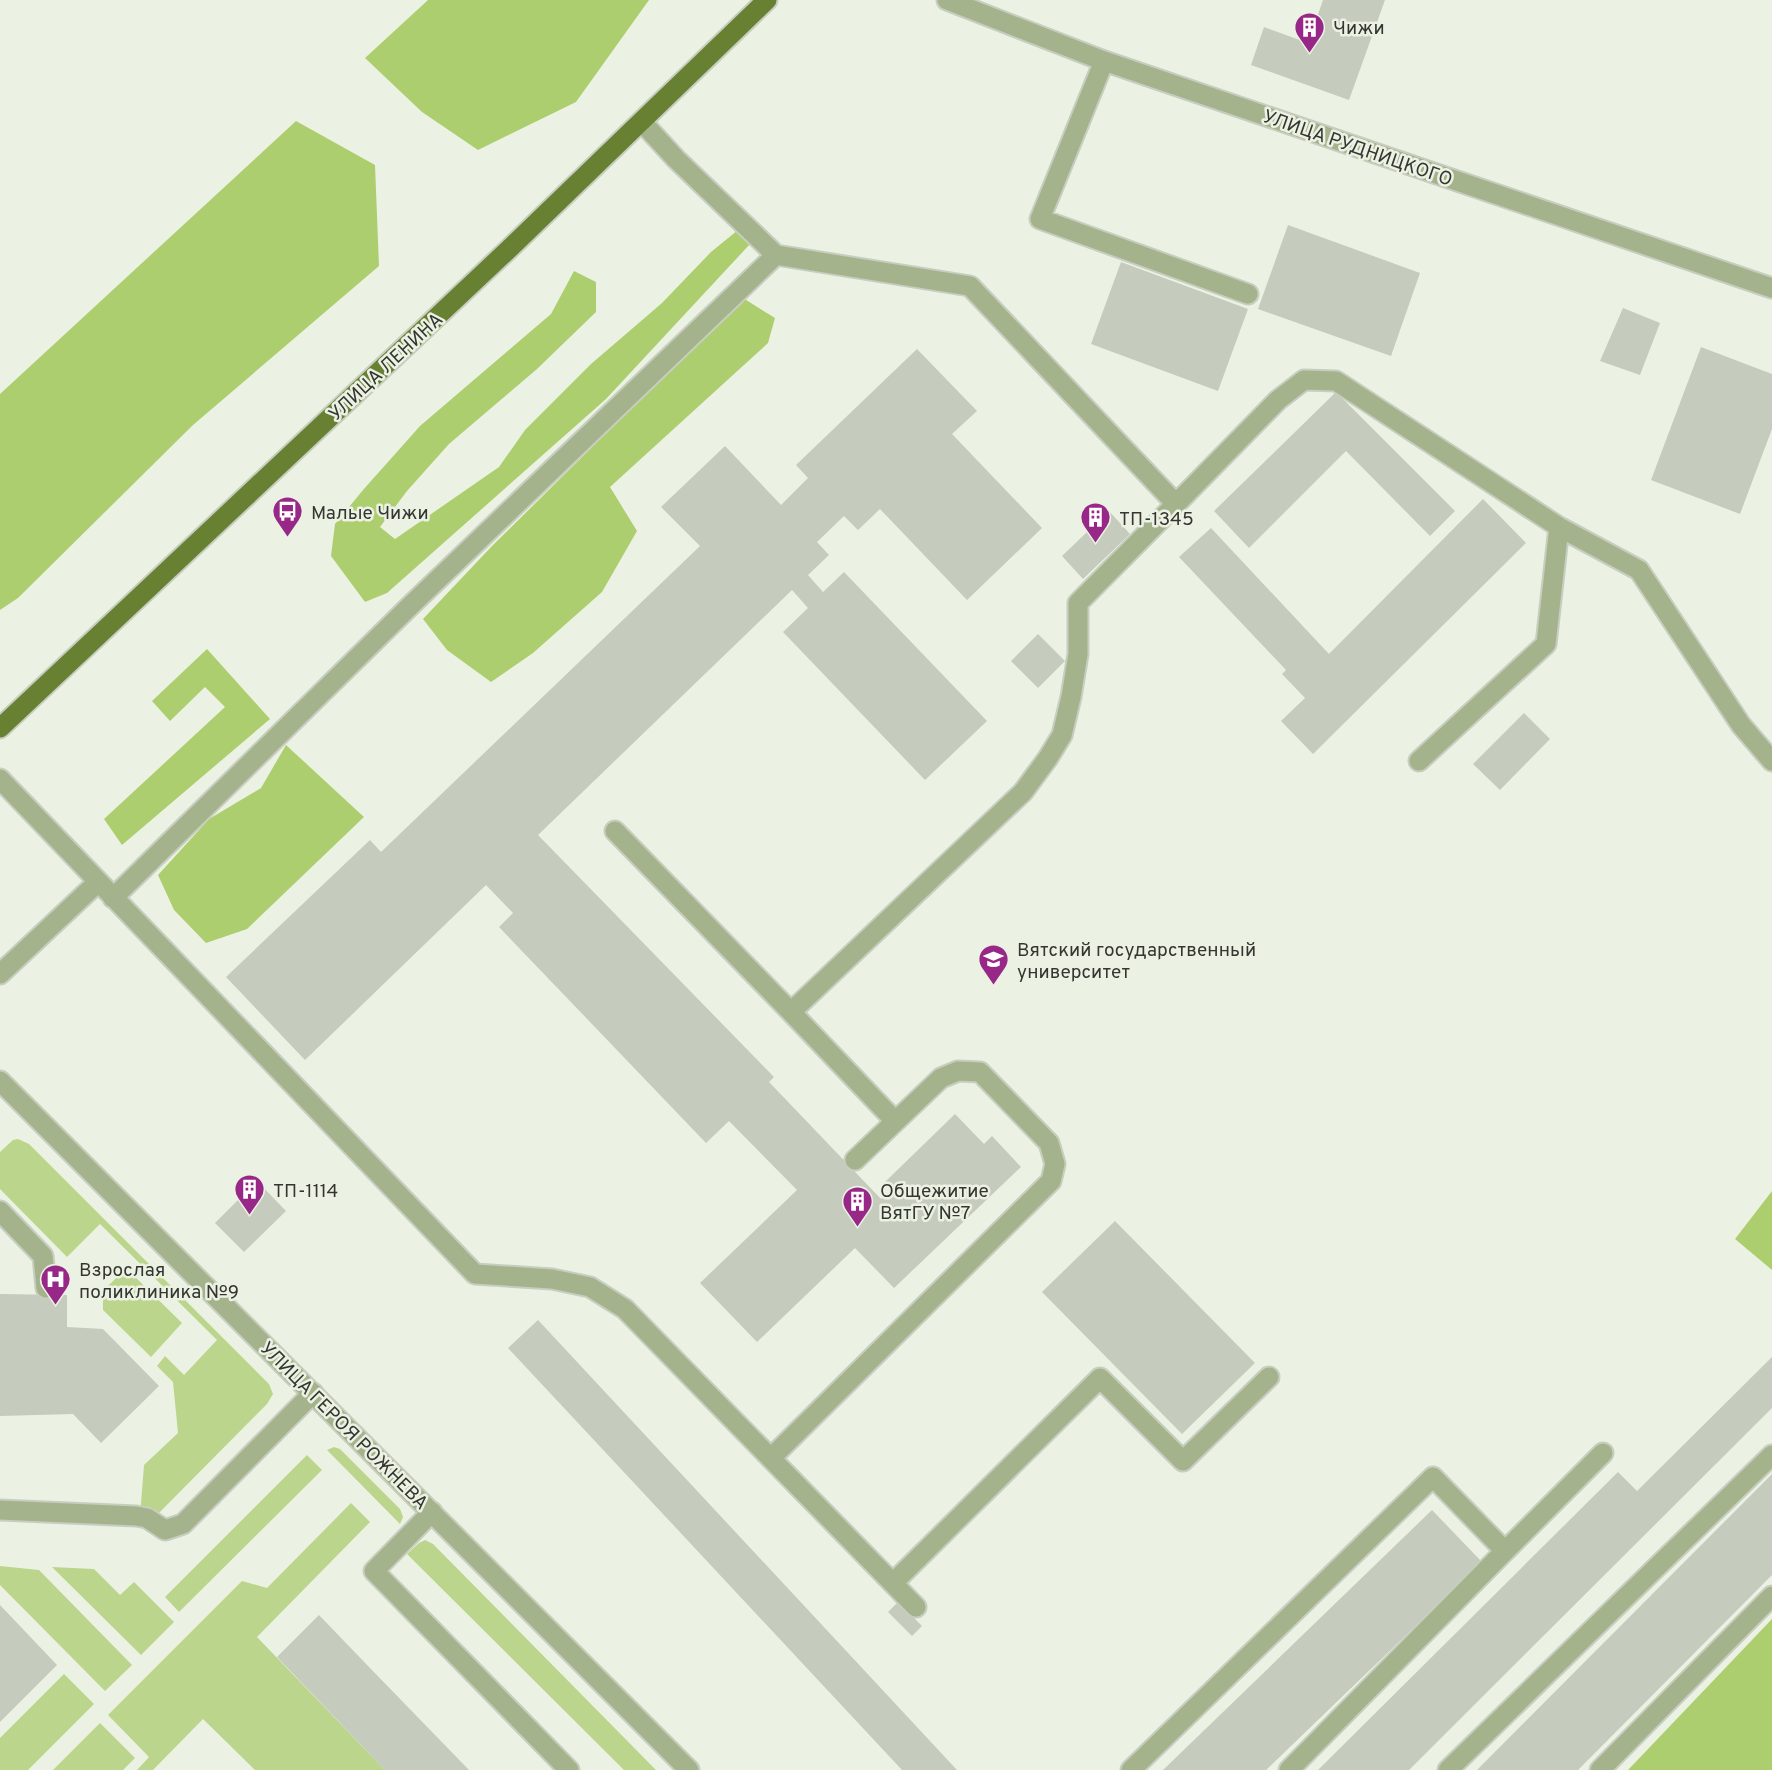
<svg xmlns="http://www.w3.org/2000/svg" width="1772" height="1770" viewBox="0 0 1772 1770" font-family="Overpass,sans-serif">
	<style>
		.green { fill: #bbd58c }
		.forest { fill: #adce6f }
		.building { fill: #c5cbbd }
		.lines { fill: none; stroke-linecap: round; stroke-linejoin: round }
		.service-casing { stroke: #c7cdbf; stroke-width: 23 }
		.minor-casing { stroke: #c7cdbf; stroke-width: 23 }
		.primary-casing { stroke: #c7cdbf; stroke-width: 23 }
		.service { stroke: #a4b38c; stroke-width: 19 }
		.minor { stroke: #a4b38c; stroke-width: 19 }
		.primary { stroke: #678032; stroke-width: 19 }
		.labels { text-anchor: middle; stroke-width: 5; stroke-linejoin: round; paint-order: stroke }
		.poi-label { font-size: 19px; fill: #343731; stroke: #ecf2e3; text-anchor: start }
		.street-label { font-size: 19px; fill: #343731; stroke: #ecf2e3 }
	</style>
	<rect width="100%" height="100%" fill="#ecf2e3"/>
	<path class="green" d="M18,1139l11,5 240,240 4,10 -6,10 -116,117 -11,-5 4,-51 34,-32 -5,-51 -16,-16 8,-10 19,19 33,-35 -117,-116 -33,33 -67,-68v-37l13,-12z
		M126,1268l56,55 -31,34 -48,-47v-19z
		M334,1447l6,2 60,60 3,8 -3,7 -73,-74z
		M307,1455l15,15 -143,142 -14,-15z
		M351,1503l19,19 -113,115 128,133h-130l-52,-51 -50,51h-16l12,-13 -41,-42 134,-134 25,7z
		M425,1540l8,4 223,226h-32l-217,-216 12,-11z
		M0,1566l39,4 93,95 -27,26 -105,-106z
		M52,1567l42,2 26,26 14,-13 40,40 -33,33z
		M64,1674l30,30 -66,66h-28v-32z
		M100,1723l35,35 -12,12h-70z"/>
	<path class="forest" d="M428,0h221l-73,102 -98,48 -56,-38 -57,-54z
		M296,121l79,44 4,101 -186,159 -175,173 -18,12v-216z
		M738,230l13,13 -145,156 -219,194 -22,9 -34,-46 4,-32 28,-34 57,-64 131,-112 23,-43 22,11v30l-59,57 -88,75 -42,47 -27,36 15,12 104,-72 26,-37 66,-66 71,-61 49,-51z
		M743,298l32,20 -7,25 -158,144 27,44 -35,61 -69,61 -42,29 -44,-32 -24,-31 69,-73z
		M207,649l63,70 -148,126 -18,-26 121,-112 -20,-20 -35,34 -18,-20z
		M286,745l78,72 -117,112 -41,14 -32,-33 -16,-35 51,-56 52,-31z
		M1772,1191v79l-37,-31z
		M1772,1619v151h-144z"/>
	<path class="building" d="M1323,0h62l-36,100 -98,-35 13,-38 44,16z
		M1288,225l132,48 -29,83 -133,-47z
		M1121,262l127,47 -30,82 -127,-47z
		M1623,308l37,15 -20,52 -40,-14z
		M1701,347l71,27v55l-32,85 -89,-34z
		M917,349l60,62 -25,23 90,94 -75,72 -87,-91 -22,21 -14,-14 -27,26 12,13 -21,20 15,17 21,-20 143,149 -62,59 -142,-148 25,-24 -16,-18 -254,245 236,242 -5,5 112,117 11,-10 -7,-7 70,-68 29,30 8,-8 29,31 -127,121 -39,-40 -98,94 -57,-59 97,-93 -68,-69 -23,22 -207,-216 14,-14 -27,-28 -181,175 -79,-83 144,-137 11,12 319,-306 -39,-39 64,-61 56,59 27,-27 -12,-13z
		M1336,392l119,119 -25,25 -84,-85 -97,97 -35,-37z
		M1483,499l43,44 -213,211 -32,-33 24,-23 -23,-24 4,-4 -107,-113 32,-29 118,126z
		M1109,511l21,23 -47,45 -21,-23z
		M1038,634l27,27 -27,27 -27,-27z
		M1524,713l26,26 -50,51 -27,-26z
		M257,1181l29,30 -42,41 -29,-29z
		M1115,1221l140,142 -73,71 -140,-142z
		M0,1294l67,1v32l36,2 56,57 -58,57 -28,-29 -73,2z
		M538,1320l419,450h-55l-394,-422z
		M1772,1357v51l-363,362h-91l300,-298 19,19z
		M1772,1474v101l-194,195h-101z
		M1432,1510l50,52 -216,208h-103z
		M898,1602l24,24 -10,10 -24,-24z
		M0,1605l57,60 -57,57z
		M319,1615l51,53 99,102h-84l-108,-113z"/>
	<g class="lines">
		<defs>
			<path id="service" d="M1104,61l-64,158 208,75
				M642,122l34,37 100,96 194,31 206,218 102,-104 26,-20 32,1 223,146 80,43 102,155 31,36
				M1419,761l127,-117 13,-117
				M0,779l475,495 77,5 38,8 35,22 291,298
				M615,831l176,181
				M113,898l296,-291 367,-352
				M0,974l98,-92
				M895,1121l-104,-109 232,-220 25,-34 14,-23 9,-38 7,-43v-51l98,-99
				M0,1211l43,45 3,32
				M772,1457l279,-276 4,-17 -6,-21 -69,-71 -22,-1 -17,7 -86,82
				M0,1510l136,6 11,2 18,12 18,-6 130,-131
				M432,1512l-58,59 195,199
				M1505,1551l98,-98
				M893,1583l207,-205 83,83 86,-84
				M1131,1770l302,-293 72,74 -216,219
				M1448,1770l324,-315
				M1600,1770l172,-174"/>
			<path id="minor" d="M947,0l157,61 668,227
				M0,1081l689,689"/>
			<path id="primary" d="M0,728l509,-479 258,-249"/>
		</defs>
		<use href="#service" class="service-casing"/>
		<use href="#minor" class="minor-casing"/>
		<use href="#primary" class="primary-casing"/>
		<use href="#service" class="service"/>
		<use href="#minor" class="minor"/>
		<use href="#primary" class="primary"/>
	</g>
	<defs>
		<symbol id="building-pin" viewBox="-11 -11 22 30"><path d="M0 17L-7.5 6A9.5 9.5 0 1 1 7.5 6Z" fill="#972887" stroke="#ecf2e3"/><path d="M-4-6H4V6H1V3H-1V6H-4ZM-2.5-4.3h1.7v1.8h-1.7ZM.8-4.3h1.7v1.8H.8ZM-2.5-1h1.7V.8h-1.7ZM.8-1h1.7V.8H.8Z" fill="#fff"/></symbol>
		<symbol id="bus-pin" viewBox="-11 -11 22 30"><path d="M0 17L-7.5 6A9.5 9.5 0 1 1 7.5 6Z" fill="#972887" stroke="#ecf2e3"/><path d="M-5-6H5V4H4V6H2V4H-2V6H-4V4H-5ZM-3.5-4V0h7V-4ZM-3.5 1.2v1.5H-2V1.2ZM2 1.2v1.5H3.5V1.2Z" fill="#fff"/></symbol>
		<symbol id="university-pin" viewBox="-11 -11 22 30"><path d="M0 17L-7.5 6A9.5 9.5 0 1 1 7.5 6Z" fill="#972887" stroke="#ecf2e3"/><path d="M0-5L7-2L0 1L-7-2ZM-4 1L0 2.5L4 1V4Q0 6-4 4Z" fill="#fff"/></symbol>
		<symbol id="hospital-pin" viewBox="-11 -11 22 30"><path d="M0 17L-7.5 6A9.5 9.5 0 1 1 7.5 6Z" fill="#972887" stroke="#ecf2e3"/><path d="M-5-5h3v3.5h4V-5h3V5h-3V1.5h-4V5h-3Z" fill="#fff"/></symbol>
	</defs>
	<g fill-rule="evenodd">
		<use href="#building-pin" x="1292" y="10" width="35" height="47"/>
		<use href="#bus-pin" x="270" y="494" width="35" height="47"/>
		<use href="#building-pin" x="1078" y="500" width="35" height="47"/>
		<use href="#university-pin" x="976" y="942" width="35" height="47"/>
		<use href="#building-pin" x="232" y="1172" width="35" height="47"/>
		<use href="#building-pin" x="840" y="1184" width="35" height="47"/>
		<use href="#hospital-pin" x="38" y="1262" width="35" height="47"/>
	</g>
	<g class="labels">
		<g class="poi-label">
			<text x="1333" y="34">Чижи</text>
			<text x="311" y="519">Малые Чижи</text>
			<text x="1119" y="525">ТП-1345</text>
			<text x="1017" y="956">Вятский государственный<tspan x="1017" dy="22">университет</tspan></text>
			<text x="273" y="1197">ТП-1114</text>
			<text x="880" y="1197">Общежитие<tspan x="880" dy="22">ВятГУ №7</tspan></text>
			<text x="79" y="1276">Взрослая<tspan x="79" dy="22">поликлиника №9</tspan></text>
		</g>
		<g class="street-label">
			<text transform="translate(1358 147) rotate(19)" y="7">УЛИЦА РУДНИЦКОГО</text>
			<text transform="translate(385 366) rotate(-43)" y="7">УЛИЦА ЛЕНИНА</text>
			<text transform="translate(345 1425) rotate(45)" y="7">УЛИЦА ГЕРОЯ РОЖНЕВА</text>
		</g>
	</g>
</svg>
